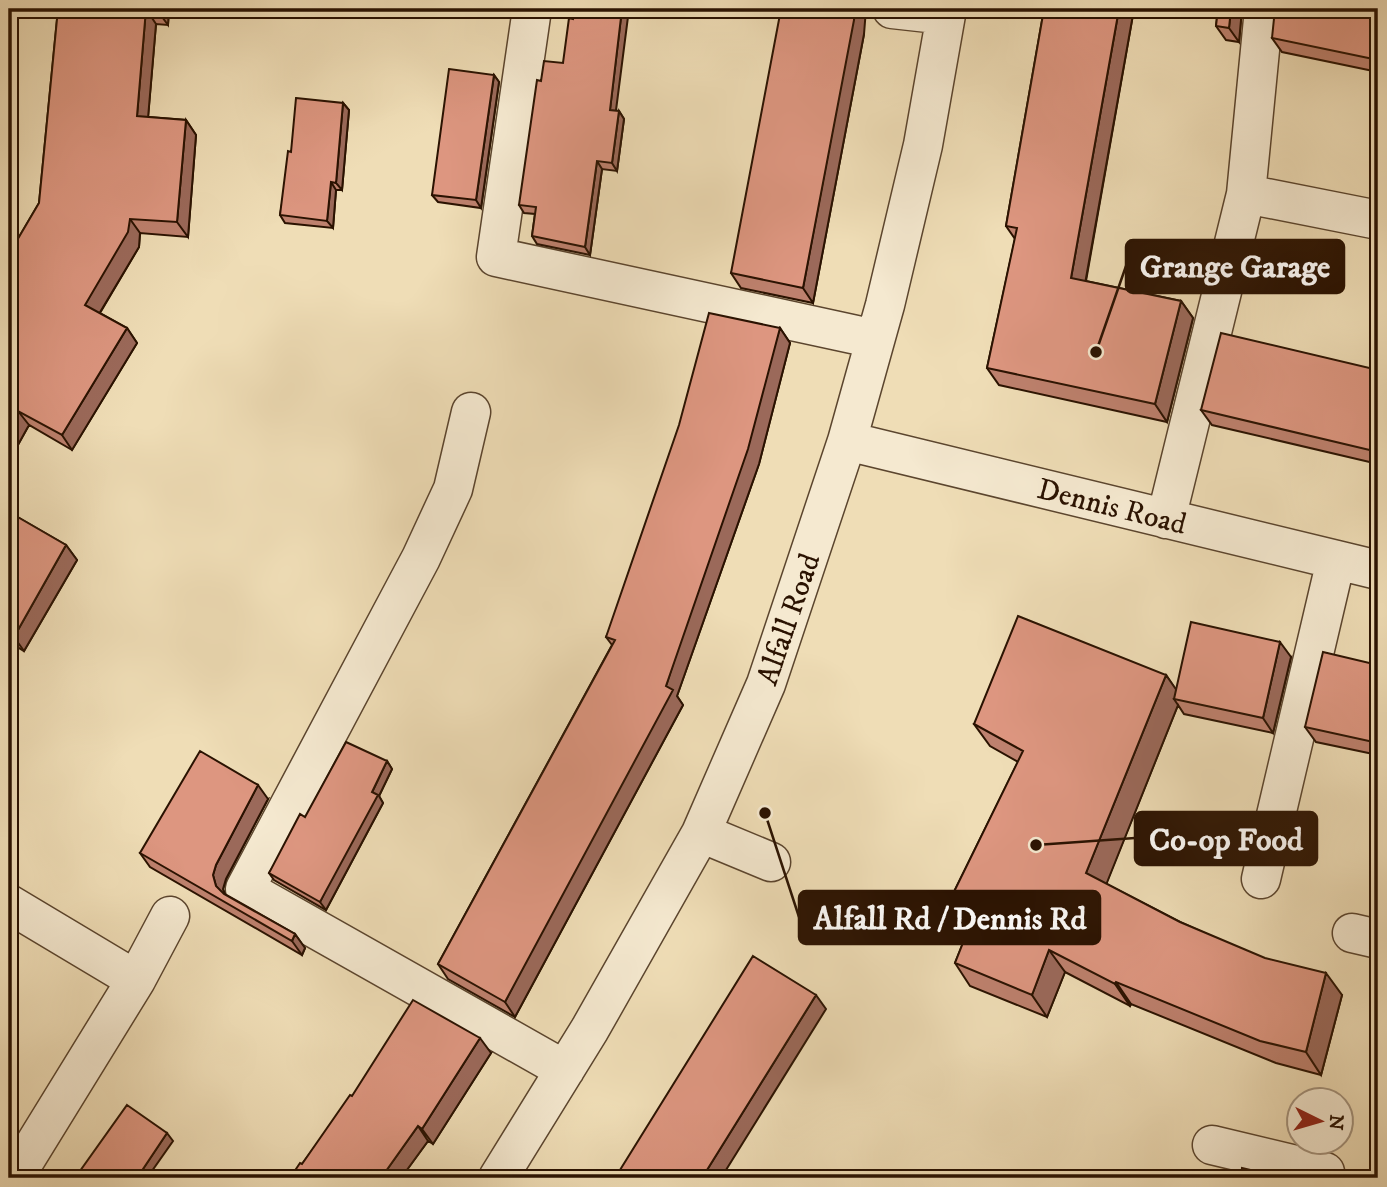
<svg xmlns="http://www.w3.org/2000/svg" width="1387" height="1187" viewBox="0 0 1387 1187" font-family="'IM FELL DW Pica',serif">
	<style>
		.lines { fill: none; stroke-linecap: round; stroke-linejoin: round }
		.minor-casing { stroke: #5b452e; stroke-width: 41 }
		.minor { stroke: #f5e9d0; stroke-width: 38 }
		.wall { fill: #be816e; stroke: #2a1201; stroke-width: 2 }
		.shaded-wall { fill: #9b695a; stroke: #2a1201; stroke-width: 2 }
		.building { fill: #dd9680; stroke: #2a1201; stroke-width: 2 }
		.labels { text-anchor: middle; stroke-width: 7; stroke-linejoin: round; paint-order: stroke }
		.street-label { font-size: 30px; fill: #2a1201; stroke: #f5e9d0 }
		.leader { fill: none; stroke: #2a1201; stroke-width: 2.5 }
		.callout-dot { fill: #2a1201; stroke: #f5e9d0; stroke-width: 2.5 }
		.callout { fill: #2a1201; stroke: #2a1201; stroke-width: 2.5 }
		.callout-label { font-size: 32px; text-anchor: middle; font-weight: bold; fill: #fff }
	</style>
	<rect width="100%" height="100%" fill="#efddb6"/>
	<filter id="stains"><feTurbulence type="fractalNoise" baseFrequency=".00286" numOctaves="4"/><feColorMatrix values="0 0 0 0 .2 0 0 0 0 .09 0 0 0 0 .02 0 0 0 .5 -.17"/></filter>
	<radialGradient id="worn" r=".72"><stop offset=".6" stop-color="#630" stop-opacity="0"/><stop offset="1" stop-color="#630" stop-opacity=".3"/></radialGradient>
	<g class="lines">
		<defs>
			<path id="minor" d="M532,9l-36,248 379,82
				M892,9l54,6
				M1264,9l-18,185 132,26
				M471,412l-18,77 -32,69 -176,331 320,181
				M847,441l531,129
				M1166,519l80,-325
				M701,833l70,29
				M1261,879l75,-319
				M9,904l127,76 -122,198
				M1352,933l26,6
				M136,980l34,-64
				M1212,1145l113,27
				M498,1178l92,-149 111,-196 65,-149 81,-243 38,-136 38,-160 24,-136"/>
		</defs>
		<use href="#minor" class="minor-casing"/>
		<use href="#minor" class="minor"/>
	</g>
	<path class="wall" d="M58,9h111l-1,16 -12,-1 -8,93 38,3 10,15 -8,102 -48,-4 -1,14 -39,66 27,15 10,15 -65,107 -43,-25 -20,36v-207l30,-51z
		M1044,9h90l-48,272 95,20 12,17 -26,104 -168,-37 -12,-17 28,-129 -9,-13z
		M1218,9h24l-3,33 -13,-2 -10,-14z
		M1378,9v63l-96,-20 -10,-14z
		M864,34l-51,269 -72,-15 -10,-15z
		M494,75l5,7 -18,126 -43,-6 -6,-7z
		M343,103l6,7 -7,80h-6l-3,38 -48,-5 -5,-8 11,-63z
		M616,111h3l5,8 -7,52 -15,-2 -12,86 -53,-11 -5,-8 3,-22 -11,-1 -5,-8z
		M780,328l10,15 -31,121 -82,232 6,9 -168,312 -67,-38 -10,-15 174,-319 -6,-8z
		M1378,370v94l-166,-39 -11,-15z
		M9,512l57,33 11,15 -53,91 -15,-9z
		M1291,657l-18,76 -89,-19 -6,-9 -72,179 74,38 162,73 -21,80 -45,-12 -145,-59 -1,2 -65,-34 -18,45 -77,-31 -15,-23 14,-35 -5,-2 -16,-22 70,-142 -28,-16 -16,-22 192,-49 10,15z
		M1378,665v90l-62,-13 -11,-15z
		M387,761l5,8 -13,27 4,7 -57,107 -52,-30 -5,-7 36,-56z
		M268,799l-42,80 -3,10 2,5 70,40 10,14 -3,7 -152,-88 -10,-14z
		M491,1053l-58,91 -5,-3 -27,37h-111l12,-14 50,-68z"/>
	<path class="shaded-wall" d="M146,9l10,15 -9,106 -10,-14z
		M157,9h12l-1,16 -11,-15z
		M622,9h7l-14,109 -5,-8z
		M855,9h11l-2,25 -51,269 -10,-15z
		M1119,9h15l-51,286 -12,-17z
		M1231,9h11l-3,33 -10,-14z
		M494,75l5,7 -18,126 -5,-8z
		M343,103l6,7 -7,80 -6,-7z
		M619,111l5,8 -7,52 -5,-8z
		M186,120l10,15 -8,102 -11,-15z
		M597,161l5,8 -12,86 -5,-8z
		M331,182l5,8 -3,38 -6,-7z
		M130,219l10,14 -1,14 -43,72 -11,-14z
		M1181,301l12,17 -26,104 -12,-18z
		M127,328l10,15 -65,107 -10,-15z
		M780,328l10,15 -31,121 -82,232 6,9 -168,312 -10,-15 161,-316z
		M18,411l11,14 -20,36v-33z
		M66,545l11,15 -53,91 -10,-14z
		M1280,642l11,15 -18,76 -10,-15z
		M1166,675l16,23 -8,1 4,6 -76,190 -16,-22z
		M387,761l5,8 -13,27 4,7 -57,107 -6,-8z
		M258,785l10,14 -42,80 -3,10 3,11 -10,-14 -3,-11 3,-10z
		M295,934l10,14 -3,7 -10,-14z
		M1049,950l16,22 -18,45 -15,-22z
		M1326,973l16,22 -21,80 -15,-23z
		M1116,982l15,22 -1,2 -15,-22z
		M816,995l10,14 -105,169h-19z
		M480,1038l11,15 -58,91 -11,-15z
		M418,1126l10,15 -27,37h-20z
		M167,1133l6,8 -26,37h-10z"/>
	<path class="building" d="M58,9h99v1l-11,-1 -9,107 49,4 -9,102 -47,-3 -2,13 -43,73 42,23 -65,107 -44,-24 -9,17v-174l30,-51z
		M574,9h48l-12,101 9,1 -7,52 -15,-2 -12,86 -53,-11 4,-29 -17,-2 18,-125 4,1 3,-20 19,2 6,-45 4,1z
		M781,9h74l-1,11 -51,268 -72,-15z
		M1044,9h75l-48,269 110,23 -26,103 -168,-36 30,-140 -11,-2z
		M1218,9h13l-2,19 -13,-2z
		M1275,9h103v51l-106,-22z
		M449,69l45,6 -18,125 -44,-5z
		M296,98l47,5 -7,80 -5,-1 -4,39 -47,-6 8,-64 3,1z
		M709,313l71,15 -32,121 -82,237 7,4 -168,312 -67,-38 177,-324 -9,-3 73,-212z
		M1221,333l157,37v82l-177,-42z
		M9,512l57,33 -52,92 -5,-4z
		M1018,616l148,59 -80,198 94,49 85,36 61,15 -20,79 -46,-11 -144,-59 -1,2 -66,-34 -17,45 -77,-32 19,-48 -26,-11 75,-153 -49,-27z
		M1191,622l89,20 -17,76 -89,-19z
		M1323,652l55,13v78l-73,-16z
		M346,742l41,19 -15,31 6,3 -58,107 -51,-29 31,-59 5,3z
		M200,751l58,34 -42,80 -3,10 3,11 8,8 71,40 -3,7 -152,-88z
		M753,956l63,39 -114,183h-87z
		M413,1000l67,38 -58,91 -4,-3 -37,52h-91l10,-15 2,1 48,-69 2,1z
		M127,1105l40,28 -30,45h-62z
		M1242,1168l42,10h-43z"/>
	<g class="labels">
		<g class="street-label">
			<text transform="translate(1112 506) rotate(14)" y="10">Dennis Road</text>
			<text transform="translate(788 619) rotate(-71)" y="10">Alfall Road</text>
		</g>
	</g>
	<path class="leader" d="M1096 352L1126 266M1036 845L1135 838M765 813L799 917"/>
	<g class="callout-dot">
		<circle cx="1096" cy="352" r="7"/>
		<circle cx="1036" cy="845" r="7"/>
		<circle cx="765" cy="813" r="7"/>
	</g>
	<g class="callout">
		<rect x="1126" y="240" width="218" height="53" rx="7"/>
		<rect x="1135" y="812" width="182" height="53" rx="7"/>
		<rect x="799" y="891" width="301" height="53" rx="7"/>
	</g>
	<g class="callout-label">
		<text x="1235" y="277">Grange Garage</text>
		<text x="1226" y="850">Co-op Food</text>
		<text x="950" y="929">Alfall Rd / Dennis Rd</text>
	</g>
	<rect width="1387" height="1187" fill="none" stroke="#efddb6" stroke-width="35"/>
	<rect x="10" y="10" width="1366" height="1166" fill="none" stroke="#2a1201" stroke-width="3.5"/>
	<rect x="18" y="18" width="1352" height="1152" fill="none" stroke="#2a1201" stroke-width="2"/>
	<g transform="translate(1320 1121) rotate(95)"><circle r="33" fill="#f5e9d0" stroke="#a4937d" stroke-width="2"/>
	<path d="M0-5L12 26L0 18L-12 26Z" fill="#8f2418"/>
	<text y="-10" font-size="19" font-weight="bold" text-anchor="middle" fill="#2a1201">N</text>
	</g>
	<rect width="100%" height="100%" filter="url(#stains)"/>
	<rect width="100%" height="100%" fill="url(#worn)"/>
</svg>
